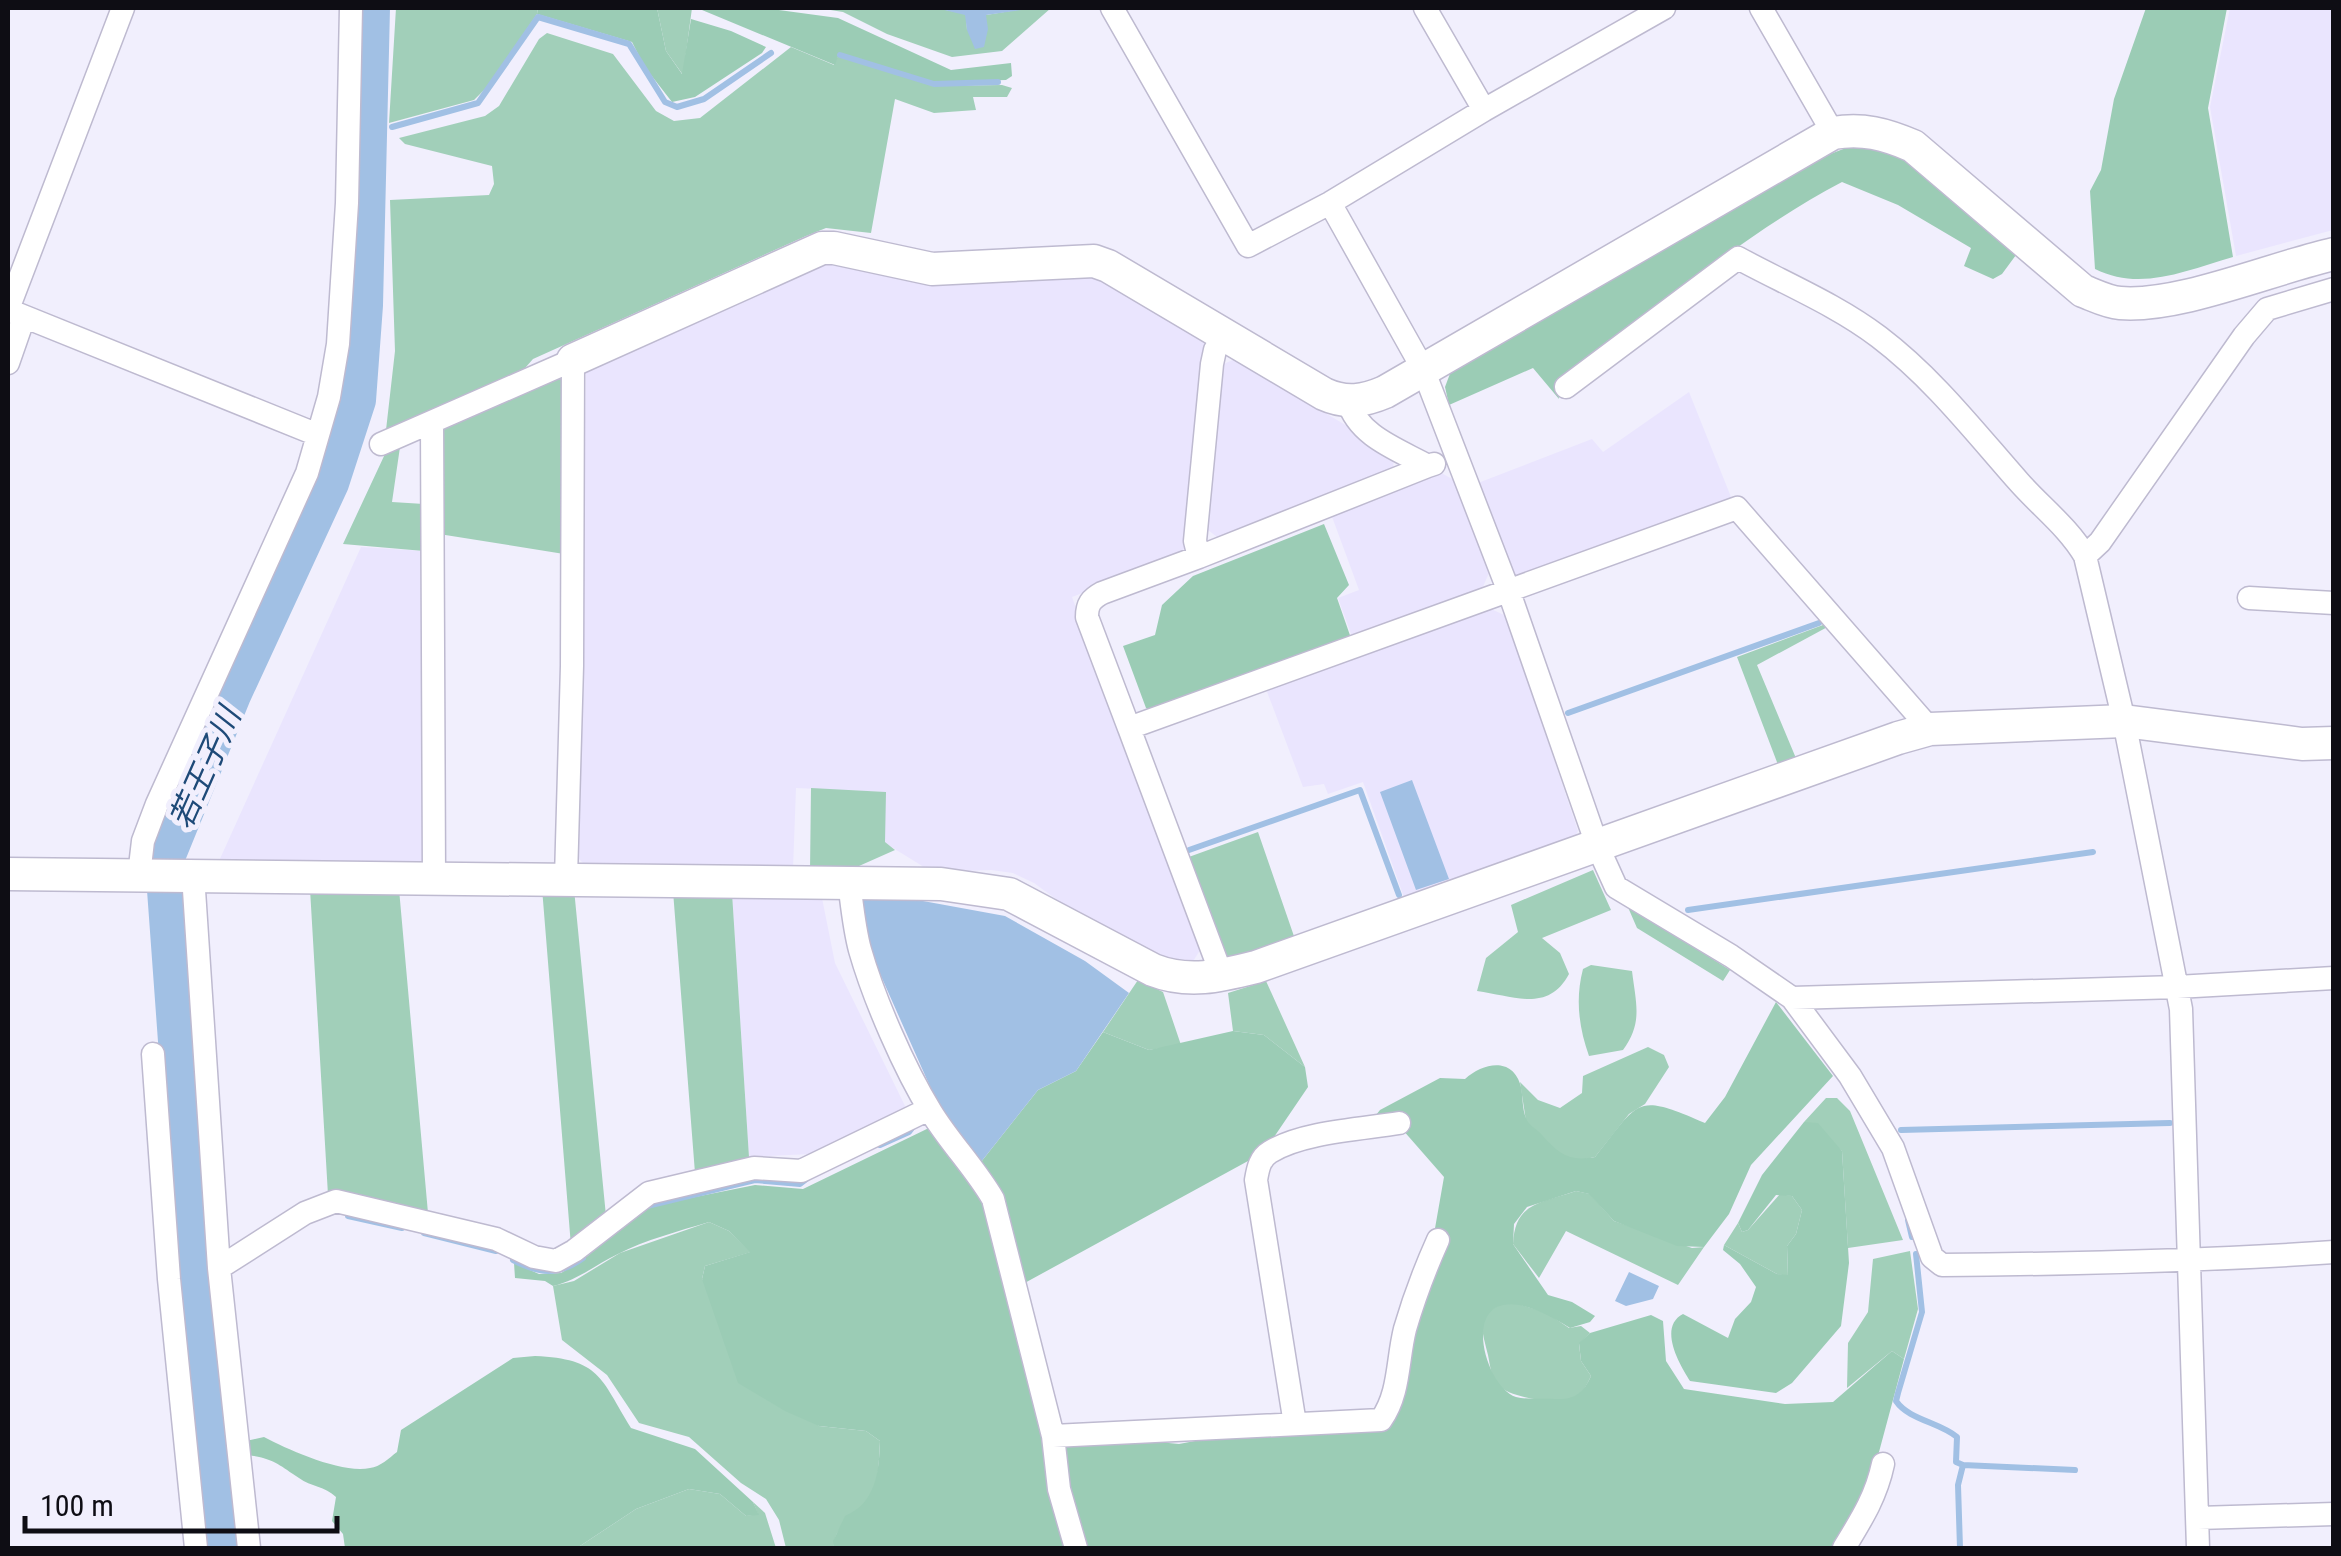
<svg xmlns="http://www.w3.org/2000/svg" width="2341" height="1556" viewBox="0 0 2341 1556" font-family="'Roboto Condensed','Noto Sans JP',sans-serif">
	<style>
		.built { fill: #eae5fe }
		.green { fill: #a1cfb9 }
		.forest { fill: #9bccb5 }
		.water { fill: #a1c0e4 }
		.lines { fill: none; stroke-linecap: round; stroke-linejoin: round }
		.stream { stroke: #a1c0e4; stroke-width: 6 }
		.river { stroke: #a1c0e4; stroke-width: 38 }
		.street-casing { stroke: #bebad0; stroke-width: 25 }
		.secondary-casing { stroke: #bebad0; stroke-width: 35 }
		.street { stroke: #fff; stroke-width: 22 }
		.secondary { stroke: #fff; stroke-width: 32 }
		.labels { text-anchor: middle; stroke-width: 10; stroke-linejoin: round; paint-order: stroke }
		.water-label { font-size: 32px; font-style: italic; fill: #1e4a78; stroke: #f1effd }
	</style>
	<rect width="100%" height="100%" fill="#f1effd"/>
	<path class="built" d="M2230,8h104l-1,222 -97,26 -26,-149z
		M828,259l263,13 110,64 5,12 -19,197 -9,11 -106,41 130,350 -10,16 -23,-2 -91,-46 -44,-32 -21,-10 -22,-3 -59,2 -47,-29v-51l-89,-4 -3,81 -205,-1 -12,-12 10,-483 6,-12z
		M1235,359l159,95 -1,16 -172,70 -17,-13 13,-160z
		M1689,392l44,110 -218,78 -37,-97 114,-44 11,13z
		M1436,470l18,10 35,93 -12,27 -122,45 -17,-47 21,-8 -28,-76z
		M361,547l63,4 1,313 -206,-3z
		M1485,606l21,10 72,215 -6,13 -166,59 -43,-121 -35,12 -4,-10 -21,3 -37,-98z
		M732,893h89l14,70 73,149 -97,42 -62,3z"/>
	<path class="green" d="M396,8h142l-1,6 -48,71 -15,15 -85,23z
		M657,8h35l-9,67 -17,-24z
		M818,8h118l30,6 1,16 19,-15 42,-7h23l-49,43 -50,6 -65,-23 -44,-22z
		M547,33l66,21 43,57 18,10 26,-3 91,-71 43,18 4,-9 95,30 69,-1 10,3 -5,9h-34l3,13 -42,3 -39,-14 -24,134 -45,-5 -20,8 -273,123 -15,17 -132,54 9,-79 -5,-151 99,-5 5,-11 -2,-18 -87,-22 -6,-6 86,-22 14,-10 40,-67z
		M567,369l-3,185 -125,-20v-106z
		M400,447l-8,55 32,2v47l-81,-7 42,-90z
		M1831,622l2,2 -76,41 41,98 -18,7 -43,-113z
		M811,788l75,4 -1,50 10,8 -45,20 -40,1z
		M1258,832l38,110 -68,17 -42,-101z
		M1593,870l18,40 -69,28 18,15 9,21c-21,39 -55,22 -92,17l9,-33 32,-26 -7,-27z
		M542,888l32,1 32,327 -35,30z
		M310,889h89l29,324 -100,-18z
		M673,891l59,2 17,264 -54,16z
		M1627,905l103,65 -7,11 -86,-53z
		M1591,965l41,6c4,33 11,52 -9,79l-34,6c-10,-28 -14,-57 -6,-87z
		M1138,980l25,12 18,53 -32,5 -46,-18z
		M1266,981l39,86 -41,-32 -31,-4 -5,-38z
		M1648,1047l16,8 5,12 -24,37 -16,10 -34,43 -14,3 -21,-4 -34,-35 -6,-39 18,18 22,8 22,-15 1,-17z
		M1826,1098h11l13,13 53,129 -55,8 -6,-97 -38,-29z
		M1576,1191l14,3 24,27 78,27 12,-1 -26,38 -112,-54 -27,47 -26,-34c2,-42 28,-41 63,-53z
		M1780,1194l12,2 10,14 -6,24 -9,12 1,30 -11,-2 -53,-29 14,-22 4,9 6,-2z
		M709,1222l20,9 22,21 -46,14 -3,13 117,147 47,5 14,10c-1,17 -1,41 -9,56 -11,19 -39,27 -37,51h-48l-7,-28 -13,-21 -25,-16 -52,-46 -50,-14 -32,-48 -45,-35 -9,-54 21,-5 46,-28z
		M1910,1251l8,58 -14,50 -12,-8 -45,37 1,-45 20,-31 5,-53z
		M1509,1301l38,12 22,15 12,-2 9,7 -11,11 2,17 10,15c-5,10 -8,19 -20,23 -15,5 -62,-1 -73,-14 -7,-8 -8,-20 -10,-30 -7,-29 -14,-41 21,-54z
		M689,1489l31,5 26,22 12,-2 -5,-12 12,11 11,35h-199l59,-39z"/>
	<path class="forest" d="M538,8h119l9,43 16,23 9,-55 40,12 35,16 -4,6 -67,44 -23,5 -28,-36 -12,-24 -95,-28z
		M702,8h62l74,10 113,52 60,-7 1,13 -6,4 -71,2 -96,-28 -4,11 -133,-55z
		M2146,8h81l-19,100 25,149c-46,13 -92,35 -138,12l-5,-78 11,-21 13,-71z
		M1851,146h26l29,9 110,100 -14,19 -9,5 -29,-13 7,-18 -73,-43 -56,-23c-102,54 -193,133 -285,203l2,14 -26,-31 -84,37 -4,-18 6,-16 369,-213z
		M1324,524l25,61 -12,13 16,46 -202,67 -5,-3 -23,-62 32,-11 7,-30 31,-29z
		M1776,1002l57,74 -82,89 -22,49 -25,33 -27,-1 -63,-25 -25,-27 -13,-3 -49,16 -13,17 -1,20 35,51 24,7 23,14 -5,6 -20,6c-121,-77 -92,57 -54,69 11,3 27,1 39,2 19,1 28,-5 36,-23l-10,-15 -2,-18 11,-10 61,-18 12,6 3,40 18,28 101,15 48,-2 59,-51 12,8 -39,145 -27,44h-755l-18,-57 -3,-49 86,-1 31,3 42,-8 157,-12 56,-190 10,-57 -42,-48 -26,-14 4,-5 60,-32 25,1c18,-16 48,-23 56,8 2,10 1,22 5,31 2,7 11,11 16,17 17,19 27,27 53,22 46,-58 40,-64 110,-34l20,-26z
		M1233,1031l31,4 41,32 3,20 -36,53 -24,21 -227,124 -40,-123 57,-72 38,-19 27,-39 46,18z
		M1804,1122l14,1 24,28 7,112 -8,63 -49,57 -16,10 -86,-12c-11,-17 -32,-54 -7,-67l45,24 7,-19 16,-17 5,-15 -16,-23 -17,-14 1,-5 53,29 11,1 -1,-29 9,-12 6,-24 -10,-14 -16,-1 -28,35 -6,2 -4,-9 24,-48z
		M933,1126l55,75 83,347h-237l-1,-7 12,-25c31,-13 34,-44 35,-75l-14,-10 -47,-5 -34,-15 -47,-28 -36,-104 3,-13 45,-14 -21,-21 -20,-9c-30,9 -64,18 -91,32 -23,11 -40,26 -65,32l-8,-5 -30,-3 -1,-15 25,11 22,-1 19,-11 64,-52 16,-6 95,-19 48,4z
		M535,1356c65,3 65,21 96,72l64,21 58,53 6,13 -13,1 -26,-22 -31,-5 -53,20 -59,39h-232l-2,-14 -11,-13 4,-24c-11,-11 -25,-10 -37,-19 -20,-13 -24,-19 -51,-23l-2,-14 18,-4c25,13 78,37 106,31 10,-1 19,-10 27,-16l4,-22 112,-72z"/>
	<path class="water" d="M936,8h92v1l-42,6 2,14 -4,18 -9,2 -8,-19 -2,-15z
		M1412,780l37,99 -33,11 -36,-98z
		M858,897l65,4 82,15 80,45 44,32 -53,78 -38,19 -57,72 -37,-44 -71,-160z
		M1629,1272l30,14 -6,13 -27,7 -11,-5z"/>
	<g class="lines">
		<path class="stream" d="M840,55l94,29 64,-2
			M392,127l86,-24 60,-86 91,27 36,58 12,5 27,-8 67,-46
			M1568,713l251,-90
			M1189,850l171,-60 39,105
			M1688,910l405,-58
			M1901,1130l269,-7
			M880,1145l29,-13 6,-8
			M647,1206l108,-26 45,4 9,-7
			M348,1216l54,12
			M1908,1220l4,17
			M424,1233l72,18
			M1916,1254l6,58 -24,81 -2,8c13,19 43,21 61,36l-1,25 7,3 112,5
			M513,1260c27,14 45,16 70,-2
			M194,1275l12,-2
			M1960,1548l-2,-63 5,-20"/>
		<path class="river" d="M221,1548l-27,-273 -30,-413 68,-167 98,-212 27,-83 7,-95 7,-297"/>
		<defs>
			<path id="street" d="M1112,8l136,238 82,-43 154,-93 180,-102
				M1425,8l59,102
				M1761,8l72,125
				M1330,203l93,166 86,223 88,253 19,42 115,69 61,42 58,78 43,72 39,109 10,8c131,-1 261,-4 392,-13
				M8,309l115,-301
				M8,310l310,125
				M8,363l16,-46
				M1566,387l172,-129c46,25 99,47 141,79 54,41 95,94 140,145 22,25 49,45 66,74l39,165 57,288 17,539
				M1348,401c10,35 49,48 80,65l6,-2
				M432,422l2,455
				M381,444l192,-84 -1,306 -6,212
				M2085,556l15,-14 144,-206 23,-27 67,-20
				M1199,557l229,-91
				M2249,598l85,5
				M1129,728l-42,-111c0,-13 4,-18 15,-24l97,-36 -4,-16 17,-177 3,-14 10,-14
				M139,875l4,-34 14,-37 150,-331 22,-76 9,-53 9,-141 4,-195
				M193,875l26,393 30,280
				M849,882c3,22 5,46 11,68 14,49 44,118 71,162 19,31 44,56 62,87l60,237 6,53 17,59
				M1222,976l-93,-248 608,-220 193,221
				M1792,998l385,-11 157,-9
				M153,1054l16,225 27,269
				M219,1268l86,-55 31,-12 160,38 38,18 22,4 18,-10 75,-58 105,-25 47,3 128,-62
				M1295,1424l-39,-244c2,-12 4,-22 14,-28 32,-20 92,-23 129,-29
				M1053,1436l328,-16c19,-27 16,-59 24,-91 9,-31 20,-60 33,-89
				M2198,1518l136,-4
				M1844,1548c17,-28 32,-51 39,-84"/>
			<path id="secondary" d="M573,360l249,-112h12l98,21 162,-8 14,5 216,128c22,10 40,7 61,-2l448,-259c30,-5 52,1 80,13l170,145c11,4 24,11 37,12 59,5 152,-35 214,-49
				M8,874l933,10 68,10 144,76c36,14 67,6 103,-3l642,-229 32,-9 194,-8 178,23 32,-1"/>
		</defs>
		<use href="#street" class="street-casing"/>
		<use href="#secondary" class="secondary-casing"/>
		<use href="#street" class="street"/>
		<use href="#secondary" class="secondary"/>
	</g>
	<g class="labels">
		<g class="water-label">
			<text transform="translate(205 768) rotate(-66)" y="11">若王子川</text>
		</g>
	</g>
	<rect width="2341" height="1556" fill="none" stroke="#0e0d14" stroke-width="20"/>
	<path d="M25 1516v15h312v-15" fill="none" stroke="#0e0d14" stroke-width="5"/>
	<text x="40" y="1516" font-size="30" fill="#0e0d14" stroke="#f1effd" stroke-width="8" paint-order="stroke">100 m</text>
</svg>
